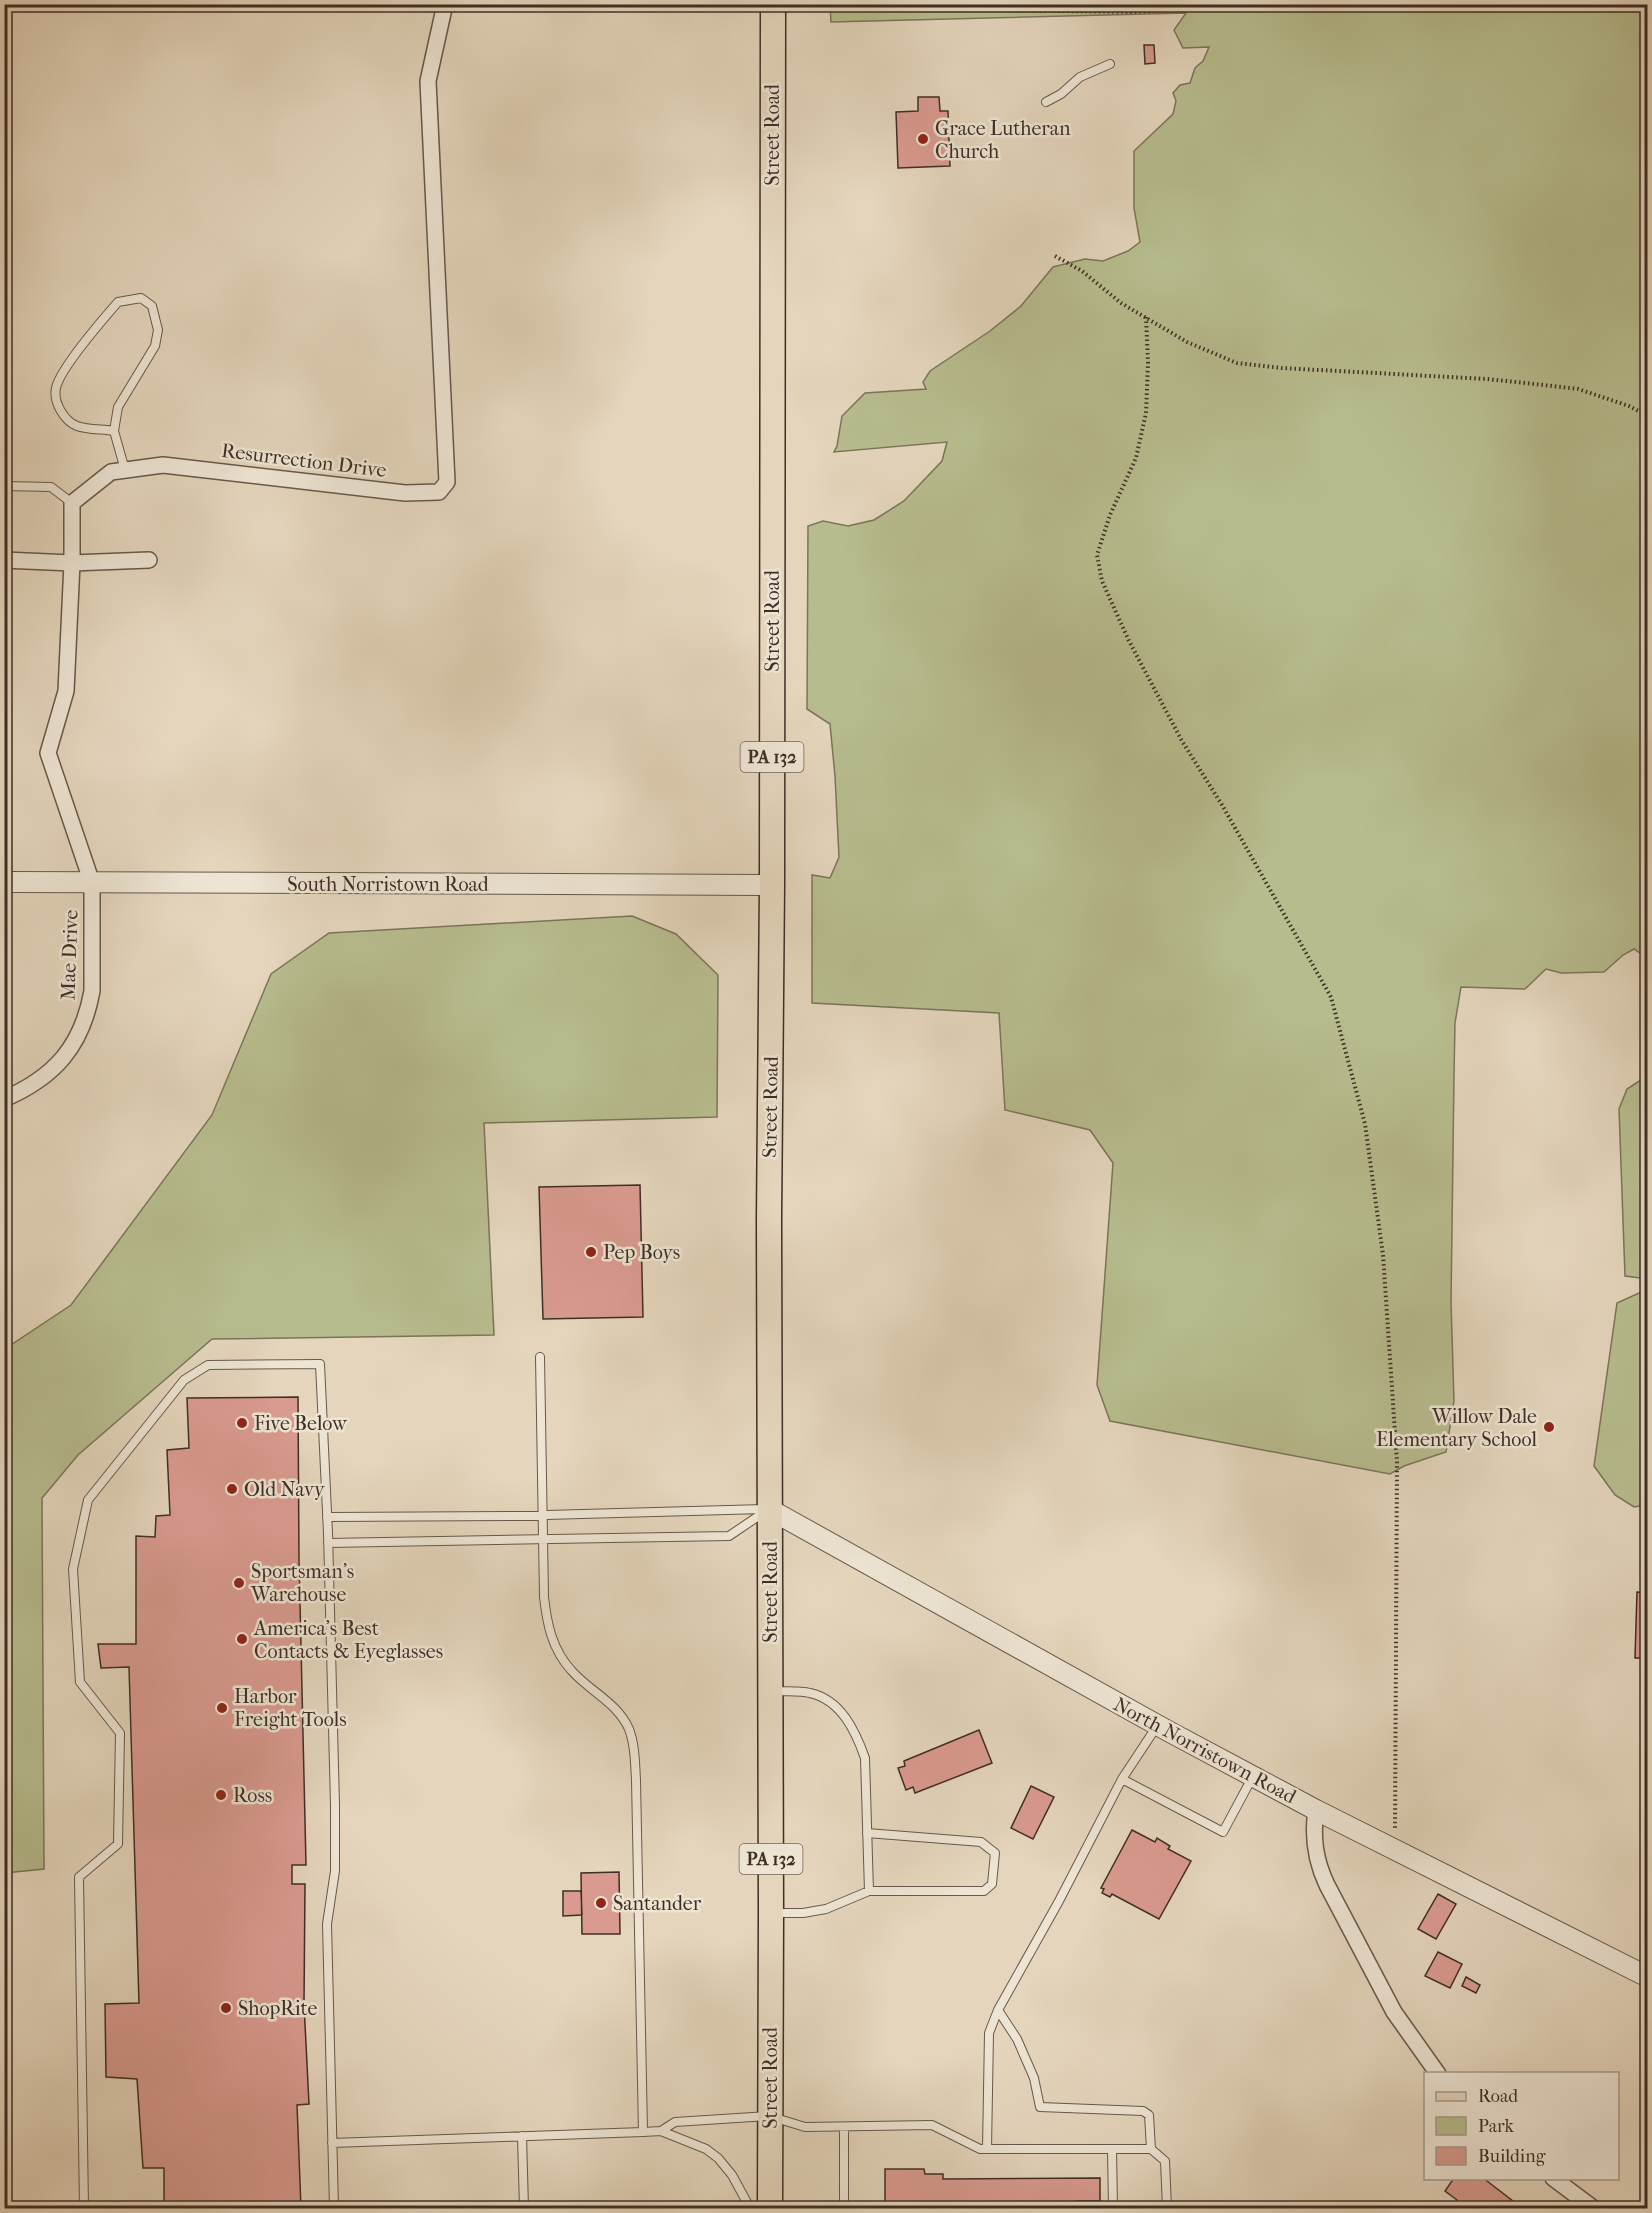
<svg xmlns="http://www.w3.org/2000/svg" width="1652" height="2213" viewBox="0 0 1652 2213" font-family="'IM FELL French Canon',serif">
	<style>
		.green { fill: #b7bc8e; stroke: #7b755a; stroke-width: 1.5 }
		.building { fill: #d99a8f; stroke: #3f2e25; stroke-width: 1.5 }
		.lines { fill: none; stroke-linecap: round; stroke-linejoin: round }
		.service-casing { stroke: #68584b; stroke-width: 10 }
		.minor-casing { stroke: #68584b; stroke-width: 18 }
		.tertiary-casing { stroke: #68584b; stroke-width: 22 }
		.primary-casing { stroke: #3f2e25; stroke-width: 27 }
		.path { stroke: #3f2e25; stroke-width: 4; stroke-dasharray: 1.5 3; stroke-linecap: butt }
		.service { stroke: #ede4d3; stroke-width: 8 }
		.minor { stroke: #ede4d3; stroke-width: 15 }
		.tertiary { stroke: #ede4d3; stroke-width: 20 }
		.primary { stroke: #e4d5bc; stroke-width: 24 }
		.poi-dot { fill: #8f2418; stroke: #ede4d3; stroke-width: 2 }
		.labels { text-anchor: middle; stroke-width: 5; stroke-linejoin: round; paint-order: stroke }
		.shield { fill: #ede4d3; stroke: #736559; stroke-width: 1.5 }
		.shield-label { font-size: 18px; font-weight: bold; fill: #3f2e25 }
		.poi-label { font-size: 20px; fill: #3f2e25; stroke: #ede4d3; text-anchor: start }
		.street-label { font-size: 20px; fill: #3f2e25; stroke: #ede4d3 }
	</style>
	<rect width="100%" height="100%" fill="#e4d5bc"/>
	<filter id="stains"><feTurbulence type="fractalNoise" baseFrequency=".00333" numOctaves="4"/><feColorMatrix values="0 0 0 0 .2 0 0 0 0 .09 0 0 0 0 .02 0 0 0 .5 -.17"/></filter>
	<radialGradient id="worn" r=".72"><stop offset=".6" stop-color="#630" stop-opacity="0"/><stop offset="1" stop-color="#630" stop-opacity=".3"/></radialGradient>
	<path class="green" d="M830,5h817v953l-13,-9 -11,6 -19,17 -43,1 -15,-4 -21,20 -64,-2 -6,36 -1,53 -3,226 3,99 -8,51 -42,14 -14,8 -280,-53 -13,-36 16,-222 -23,-33 -85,-20 -6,-97 -187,-10v-128l18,3 9,-21 -4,-81 -5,-52 -23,-15 1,-183 15,-5 25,5 26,-6 30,-19 38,-40 5,-19 -113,10 3,-6 5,-30 23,-23 61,-4 -3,-7 7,-11 60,-40 31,-25 32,-39 32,-8 18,2 25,-10 12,-9 -6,-34v-57l39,-37 3,-13 -3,-8 7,-8 10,-2 5,-15 8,-7 6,-14 -26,1 -9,-18 12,-17 -355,9z
		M632,916l44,18 42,41 -1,142 -233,6 10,212 -282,4 -134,116 -36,43 2,371 -39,4v-524l66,-44 141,-190 59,-141 58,-41z
		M1647,1076v203l-22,-3 -6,-167 8,-20z
		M1647,1292v213l-13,2 -19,-12 -21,-29 23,-163 22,-10z"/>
	<path class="building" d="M1144,45h10l1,18 -10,1z
		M918,97h21l1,14h8l2,55 -52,2 -2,-56 22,-1z
		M640,1185l3,132 -100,2 -4,-132z
		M298,1397l1,162 7,306h-14v19h13l-1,120 5,100 -12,1 4,103h-137v-40h-21l-6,-89 -31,-2 -1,-73 34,-1 -10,-336 -28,1 -3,-24h38v-108l19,1 1,-21 14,-1 -3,-65 22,-2 -2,-50z
		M1637,1592l11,1v65h-13z
		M979,1730l13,33 -77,30 -2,-6 -7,3 -8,-22 7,-2 -1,-5z
		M1031,1786l23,11 -21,42 -22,-11z
		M1132,1830l23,12 2,-4 13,8 -2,3 23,12 -32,58 -47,-25 -2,3 -8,-4 2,-4 -3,-1z
		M619,1872l1,62h-38l-1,-61z
		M563,1891h18l1,24 -19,1z
		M1438,1894l18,10 -20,35 -18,-10z
		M1438,1952l24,12 -12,24 -25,-12z
		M1466,1977l14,8 -4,8 -14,-7z
		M885,2169h39l1,5h18v5l157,-1v23h-23v7h-192z
		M1454,2178h29l39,30h-61l-7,-5 3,-3 -12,-9z"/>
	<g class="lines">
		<defs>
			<path id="service" d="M1046,102l15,-8 19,-17 30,-13
				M114,431c-11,-2 -26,-1 -37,-5 -13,-5 -24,-24 -21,-38 4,-19 48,-70 62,-86l23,-4 11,8 6,24 -3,16 -37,61 -4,24 11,39
				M4,486l47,1 21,16
				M327,1517l183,-1 258,-7
				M328,1543l401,-7 37,-25
				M772,1691c12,1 26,-1 38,2 31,7 45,37 55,65l4,133 -43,18 -23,4h-29
				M1122,1779l101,53 29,-54
				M867,1833l114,9 14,11 -3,31 -8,7h-115
				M998,2010l19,29 17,39 6,29 103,4 6,4 2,34
				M661,2131l14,-9 94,-6 36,11 127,-2 48,24h171l14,12 2,47
				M643,2132l18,-1 45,18 12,9 14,17 18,33
				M522,2136l2,72
				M332,2143l311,-11 -7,-352c-1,-17 -1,-35 -7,-51 -12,-27 -40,-38 -58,-59 -19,-21 -24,-46 -27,-73l-4,-240
				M987,2149l2,-116 9,-23 61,-109 63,-122 35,-53
				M1112,2149l1,59
				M84,2208l-5,-331 39,-33 2,-111 -40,-51 -7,-113 15,-69 96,-120 24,-15 112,-1 8,169 7,272v66l-8,53 7,284
				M844,2208v-81"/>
			<path id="minor" d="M4,560l68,3 77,-3
				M4,1099c51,-22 78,-53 88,-108v-108l-44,-130 18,-62 6,-128v-60l39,-31 52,-7 242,28 34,-1 8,-10 -19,-401 17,-77
				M1316,1810c-4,27 -1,50 11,75l67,127 44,62
				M1553,2178l40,30"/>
			<path id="tertiary" d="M4,882c256,1 512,1 768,3
				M769,1509l399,222 148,79 332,167"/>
			<path id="primary" d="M770,2208l1,-295 -2,-694 3,-334 1,-881"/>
		</defs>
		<use href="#service" class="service-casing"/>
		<use href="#minor" class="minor-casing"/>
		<use href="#tertiary" class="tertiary-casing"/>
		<use href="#primary" class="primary-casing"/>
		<path class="path" d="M910,4l83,6 139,2 177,-8
			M1055,256l27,15 39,32 66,39 50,21 45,5 205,11 48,5 43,5 51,17 19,10
			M1146,317l2,45 -2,51 -10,45 -26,57 -13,40 5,26 27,60 53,100 40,64 109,192 34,127 18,131 14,207 -2,368"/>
		<use href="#service" class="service"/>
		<use href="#minor" class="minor"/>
		<use href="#tertiary" class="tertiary"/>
		<use href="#primary" class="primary"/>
	</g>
	<g class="poi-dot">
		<circle cx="923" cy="139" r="6"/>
		<circle cx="591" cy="1252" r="6"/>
		<circle cx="242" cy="1423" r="6"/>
		<circle cx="1549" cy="1427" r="6"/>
		<circle cx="232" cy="1489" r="6"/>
		<circle cx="239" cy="1583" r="6"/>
		<circle cx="242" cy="1639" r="6"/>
		<circle cx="222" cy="1708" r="6"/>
		<circle cx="221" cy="1795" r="6"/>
		<circle cx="601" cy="1903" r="6"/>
		<circle cx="226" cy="2008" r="6"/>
	</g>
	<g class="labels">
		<g class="shield">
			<rect x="740.5" y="742" width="63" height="30" rx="4.5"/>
			<rect x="739.5" y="1844" width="63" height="30" rx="4.5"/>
		</g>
		<g class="shield-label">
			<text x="772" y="763">PA 132</text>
			<text x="771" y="1865">PA 132</text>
		</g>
		<g class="poi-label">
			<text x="935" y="135">Grace Lutheran<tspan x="935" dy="23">Church</tspan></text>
			<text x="603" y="1259">Pep Boys</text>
			<text x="1537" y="1423" text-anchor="end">Willow Dale<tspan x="1537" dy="23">Elementary School</tspan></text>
			<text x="254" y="1430">Five Below</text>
			<text x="244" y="1496">Old Navy</text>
			<text x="251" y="1578">Sportsman's<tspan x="251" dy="23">Warehouse</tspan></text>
			<text x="254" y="1635">America's Best<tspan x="254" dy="23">Contacts &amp; Eyeglasses</tspan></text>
			<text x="234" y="1703">Harbor<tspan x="234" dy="23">Freight Tools</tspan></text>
			<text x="233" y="1802">Ross</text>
			<text x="613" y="1910">Santander</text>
			<text x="238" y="2015">ShopRite</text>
		</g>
		<g class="street-label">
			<text transform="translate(772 135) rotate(-90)" y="7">Street Road</text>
			<text transform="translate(304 460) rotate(7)" y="7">Resurrection Drive</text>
			<text transform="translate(772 621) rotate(-90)" y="7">Street Road</text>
			<text x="388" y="891">South Norristown Road</text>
			<text transform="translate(69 955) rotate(-88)" y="7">Mae Drive</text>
			<text transform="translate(770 1107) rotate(-89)" y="7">Street Road</text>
			<text transform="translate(770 1592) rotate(-90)" y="7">Street Road</text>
			<text transform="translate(1205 1750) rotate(28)" y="7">North Norristown Road</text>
			<text transform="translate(770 2078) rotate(-90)" y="7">Street Road</text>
		</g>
	</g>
	<rect width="1652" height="2213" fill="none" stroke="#e4d5bc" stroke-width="24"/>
	<rect x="6" y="6" width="1640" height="2201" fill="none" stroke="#3f2e25" stroke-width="3"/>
	<rect x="12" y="12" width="1628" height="2189" fill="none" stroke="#3f2e25" stroke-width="1.5"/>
	<rect x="1424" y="2072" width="195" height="108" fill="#ede4d3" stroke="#a79b8d" stroke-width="1.5"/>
	<rect x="1436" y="2092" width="30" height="9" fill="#e4d5bc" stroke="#a79b8d" stroke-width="1.5"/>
	<text x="1478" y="2102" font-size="18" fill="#3f2e25">Road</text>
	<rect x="1436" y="2117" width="30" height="18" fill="#b7bc8e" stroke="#a79b8d" stroke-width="1.5"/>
	<text x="1478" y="2132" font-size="18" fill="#3f2e25">Park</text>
	<rect x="1436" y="2147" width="30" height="18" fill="#d99a8f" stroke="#a79b8d" stroke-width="1.5"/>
	<text x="1478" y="2162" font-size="18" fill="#3f2e25">Building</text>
	<rect width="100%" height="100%" filter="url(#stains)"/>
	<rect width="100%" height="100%" fill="url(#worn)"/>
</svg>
